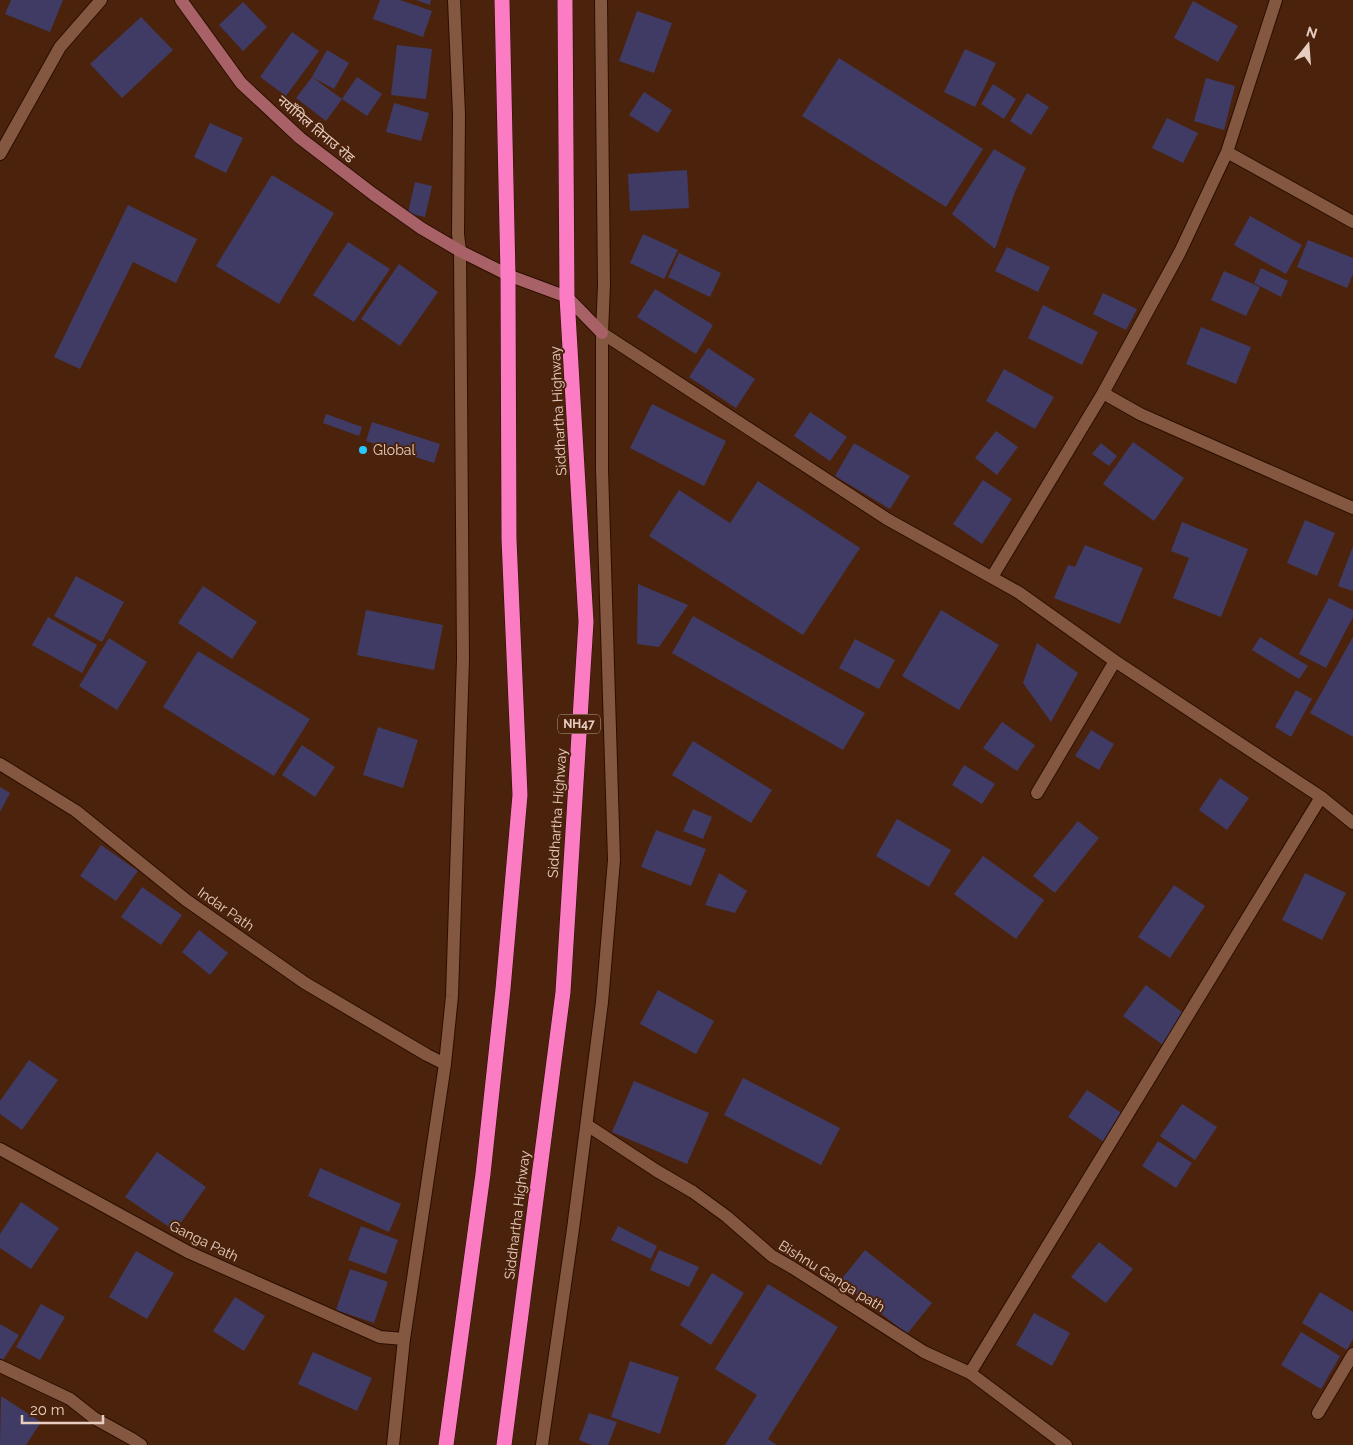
<svg xmlns="http://www.w3.org/2000/svg" width="1353" height="1445" viewBox="0 0 1353 1445" font-family="Raleway,'Noto Sans Devanagari',sans-serif">
	<style>
		.building { fill: #3f3b64 }
		.lines { fill: none; stroke-linecap: round; stroke-linejoin: round }
		.lane-casing { stroke: #2b0e00; stroke-width: 14 }
		.street-casing { stroke: #2b0e00; stroke-width: 14 }
		.secondary-casing { stroke: #2b0e00; stroke-width: 14 }
		.highway-casing { stroke: #2b0e00; stroke-width: 16 }
		.lane { stroke: #845740; stroke-width: 12 }
		.street { stroke: #845740; stroke-width: 12 }
		.secondary { stroke: #a86267; stroke-width: 12 }
		.highway { stroke: #fb7cc3; stroke-width: 15 }
		.poi-dot { fill: #27c8ff; stroke: #4b230c; stroke-width: 2 }
		.labels { text-anchor: middle; stroke-width: 4; stroke-linejoin: round; paint-order: stroke }
		.shield { fill: #4b230c; stroke: #b99b8b; stroke-width: 1 }
		.shield-label { font-size: 12px; font-weight: bold; fill: #e8cec1 }
		.street-label { font-size: 14px; fill: #e8cec1; stroke: #4b230c }
		.poi-label { font-size: 14px; fill: #e8cec1; stroke: #4b230c; text-anchor: start }
	</style>
	<rect width="100%" height="100%" fill="#4b230c"/>
	<path class="building" d="M11,0h52l-13,32 -45,-18z
		M380,0h20l32,11 -9,26 -50,-18z
		M416,0h15l-1,5z
		M1193,1l45,25 -20,36 -44,-24z
		M243,2l24,25 -24,24 -24,-26z
		M637,11l35,12 -18,50 -35,-12z
		M141,17l32,33 -51,48 -32,-34z
		M292,32l27,19 -33,45 -26,-19z
		M397,45l35,4 -6,50 -35,-4z
		M965,49l31,14 -21,44 -31,-15z
		M327,50l22,13 -15,26 -22,-12z
		M839,58l144,91 -37,58 -144,-91z
		M312,77l30,22 -16,22 -30,-23z
		M357,77l25,17 -15,22 -25,-17z
		M1206,78l29,8 -11,44 -30,-9z
		M993,84l23,15 -12,20 -23,-15z
		M644,92l28,18 -14,23 -29,-18z
		M1027,93l22,14 -18,28 -21,-14z
		M394,103l35,10 -8,28 -35,-9z
		M1167,118l31,15 -15,30 -31,-15z
		M210,123l33,15 -17,35 -32,-16z
		M994,149l32,19 -11,24 -20,57 -43,-35z
		M687,170l2,38 -59,3 -2,-37z
		M272,175l62,38 -55,91 -63,-38z
		M415,182l17,4 -7,31 -17,-4z
		M128,205l69,34 -21,44 -43,-21 -53,107 -26,-12z
		M1250,216l52,29 -16,29 -52,-29z
		M643,234l35,16 -14,29 -34,-16z
		M1308,240l45,18v16l-6,14 -50,-21z
		M348,242l42,27 -36,53 -41,-27z
		M1007,247l43,20 -12,25 -43,-21z
		M679,253l42,20 -11,24 -42,-20z
		M399,264l39,28 -38,54 -39,-27z
		M1261,268l27,13 -7,16 -27,-14z
		M1224,271l36,16 -14,29 -35,-16z
		M655,289l58,36 -17,29 -59,-37z
		M1103,293l34,16 -11,21 -33,-16z
		M1043,305l55,27 -16,33 -54,-27z
		M1201,327l50,20 -15,37 -50,-20z
		M708,348l47,31 -19,29 -47,-31z
		M1004,369l50,28 -19,32 -49,-28z
		M652,404l74,37 -22,45 -74,-38z
		M810,412l37,25 -17,24 -36,-25z
		M326,414l36,13 -3,9 -36,-13z
		M372,422l68,22 -6,19 -68,-22z
		M996,431l22,16 -21,28 -22,-17z
		M1133,442l51,36 -30,43 -51,-37z
		M854,443l56,33 -20,33 -55,-33z
		M1101,443l16,13 -8,10 -17,-12z
		M983,480l29,19 -30,45 -29,-20z
		M758,481l102,67 -57,87 -154,-99 30,-46 51,33z
		M1305,520l30,13 -18,43 -30,-13z
		M1182,522l66,27 -27,68 -48,-19 16,-40 -18,-7z
		M1085,545l58,23 -23,56 -66,-26 14,-33 7,2z
		M1353,546v45l-15,-5z
		M76,576l48,26 -22,40 -48,-26z
		M638,584l50,21 -29,42 -22,-3z
		M203,586l54,36 -25,37 -54,-36z
		M1329,598l24,12v7l-27,51 -27,-14z
		M366,610l77,15 -9,45 -77,-15z
		M941,610l58,35 -40,65 -57,-34z
		M693,616l172,97 -22,37 -171,-97z
		M48,617l49,28 -15,28 -50,-28z
		M1260,637l48,29 -9,13 -47,-29z
		M1353,637v100l-43,-24z
		M109,638l38,24 -30,48 -38,-24z
		M855,639l40,21 -16,29 -40,-21z
		M1037,643l41,30 -27,49 -28,-39z
		M198,651l112,68 -36,57 -111,-69z
		M1296,690l16,9 -21,38 -16,-10z
		M1002,722l33,23 -18,26 -34,-23z
		M378,727l40,13 -15,48 -40,-13z
		M1091,730l23,14 -15,26 -24,-14z
		M693,741l79,49 -21,33 -79,-48z
		M302,745l33,22 -20,30 -33,-22z
		M964,765l31,19 -13,20 -30,-19z
		M1220,778l29,20 -22,32 -28,-20z
		M0,787l10,6 -10,19z
		M693,809l19,8 -9,22 -20,-8z
		M897,819l54,31 -22,37 -53,-31z
		M1078,821l21,17 -44,55 -22,-17z
		M656,830l50,19 -15,37 -50,-19z
		M101,845l37,26 -22,30 -36,-25z
		M983,856l61,44 -28,39 -62,-45z
		M719,873l28,18 -12,22 -30,-8z
		M1305,873l41,20 -24,47 -40,-20z
		M1174,885l31,21 -35,52 -32,-21z
		M142,887l40,28 -21,30 -40,-28z
		M199,930l29,23 -18,22 -28,-23z
		M1146,985l40,30 -23,30 -40,-29z
		M658,990l56,31 -18,33 -56,-30z
		M29,1060l29,20 -36,50 -22,-16v-13z
		M743,1078l97,50 -19,37 -97,-50z
		M634,1081l75,32 -22,51 -75,-32z
		M1087,1090l36,24 -19,28 -36,-25z
		M1182,1104l35,23 -22,33 -35,-24z
		M1158,1141l34,22 -16,25 -34,-22z
		M157,1152l49,35 -31,44 -50,-34z
		M320,1168l81,36 -12,28 -81,-36z
		M21,1202l38,26 -28,41 -31,-21v-14z
		M361,1226l37,14 -12,34 -38,-14z
		M618,1226l39,20 -6,13 -40,-19z
		M1099,1242l34,27 -27,34 -35,-26z
		M659,1250l40,17 -10,20 -39,-17z
		M865,1250l67,53 -25,31 -67,-53z
		M136,1251l38,22 -27,46 -38,-22z
		M350,1269l38,13 -14,41 -38,-13z
		M712,1273l32,20 -33,52 -31,-20z
		M768,1284l70,43 -70,112 9,6h-52l32,-50 -42,-26z
		M1320,1292l33,20v27l-6,11 -45,-27z
		M235,1297l30,19 -21,35 -31,-20z
		M41,1304l24,13 -25,43 -24,-13z
		M1034,1313l36,20 -18,33 -36,-21z
		M0,1324l19,11 -16,25 -3,-2z
		M1301,1332l39,24 -19,33 -40,-24z
		M313,1352l59,26 -15,33 -59,-27z
		M630,1361l49,16 -19,57 -49,-17z
		M1,1396l40,26 -15,23h-26z
		M589,1413l28,9 -9,23h-16l-13,-5z"/>
	<g class="lines">
		<defs>
			<path id="lane" d="M393,1445l11,-106 41,-275 7,-68 11,-337 -3,-408 -2,-17 1,-120 -5,-114
				M542,1445l31,-216 29,-227 12,-142 -12,-391v-136l2,-48 -3,-285"/>
			<path id="street" d="M1227,152l126,70
				M0,154l60,-107 41,-47
				M602,333l285,186 131,73 97,69 206,136 32,26
				M1103,393l37,21 213,94
				M992,577l111,-184 77,-141 47,-100 49,-152
				M0,764l76,47 110,89 119,83 122,72 18,9
				M1037,793l78,-132
				M587,1125l70,46 36,21 33,24 46,40 21,12 131,84 46,21 96,72
				M0,1149l188,103 192,85 24,2
				M0,1366l70,33 24,19 38,21 9,6
				M970,1373l351,-576
				M1318,1413l35,-59"/>
			<path id="secondary" d="M181,0l60,83 59,55 73,56 48,34 39,23 48,24 59,22 35,36"/>
			<path id="highway" d="M446,1445l37,-271 20,-185 17,-194 -11,-256 -1,-264 -6,-275
				M504,1445l59,-453 23,-370 -19,-325 -2,-297"/>
		</defs>
		<use href="#lane" class="lane-casing"/>
		<use href="#street" class="street-casing"/>
		<use href="#secondary" class="secondary-casing"/>
		<use href="#highway" class="highway-casing"/>
		<use href="#lane" class="lane"/>
		<use href="#street" class="street"/>
		<use href="#secondary" class="secondary"/>
		<use href="#highway" class="highway"/>
	</g>
	<circle class="poi-dot" cx="363" cy="450" r="5"/>
	<g class="labels">
		<rect class="shield" x="558" y="714.5" width="42" height="19" rx="4"/>
		<g class="shield-label">
			<text x="579" y="728">NH47</text>
		</g>
		<g class="street-label">
			<text transform="translate(316 129) rotate(40)" y="5">नयाँमिल तिनाउ रोड</text>
			<text transform="translate(558 411) rotate(-93)" y="5">Siddhartha Highway</text>
			<text transform="translate(557 813) rotate(-86)" y="5">Siddhartha Highway</text>
			<text transform="translate(226 909) rotate(35)" y="5">Indar Path</text>
			<text transform="translate(517 1215) rotate(-83)" y="5">Siddhartha Highway</text>
			<text transform="translate(204 1241) rotate(26)" y="5">Ganga Path</text>
			<text transform="translate(832 1276) rotate(32)" y="5">Bishnu Ganga path</text>
		</g>
		<g class="poi-label">
			<text x="373" y="455">Global</text>
		</g>
	</g>
	<g transform="translate(1308 45) rotate(17)" stroke="#4b230c" stroke-width="4" paint-order="stroke">
	<path d="M0-4L9 19L0 12L-9 19Z" fill="#e8cec1"/>
	<text y="-8" font-size="14" font-weight="bold" text-anchor="middle" fill="#e8cec1">N</text>
	</g>
	<path d="M22 1415v8h81v-8" fill="none" stroke="#e8cec1" stroke-width="2.5"/>
	<text x="30" y="1415" font-size="15" fill="#e8cec1" stroke="#4b230c" stroke-width="4" paint-order="stroke">20 m</text>
</svg>
